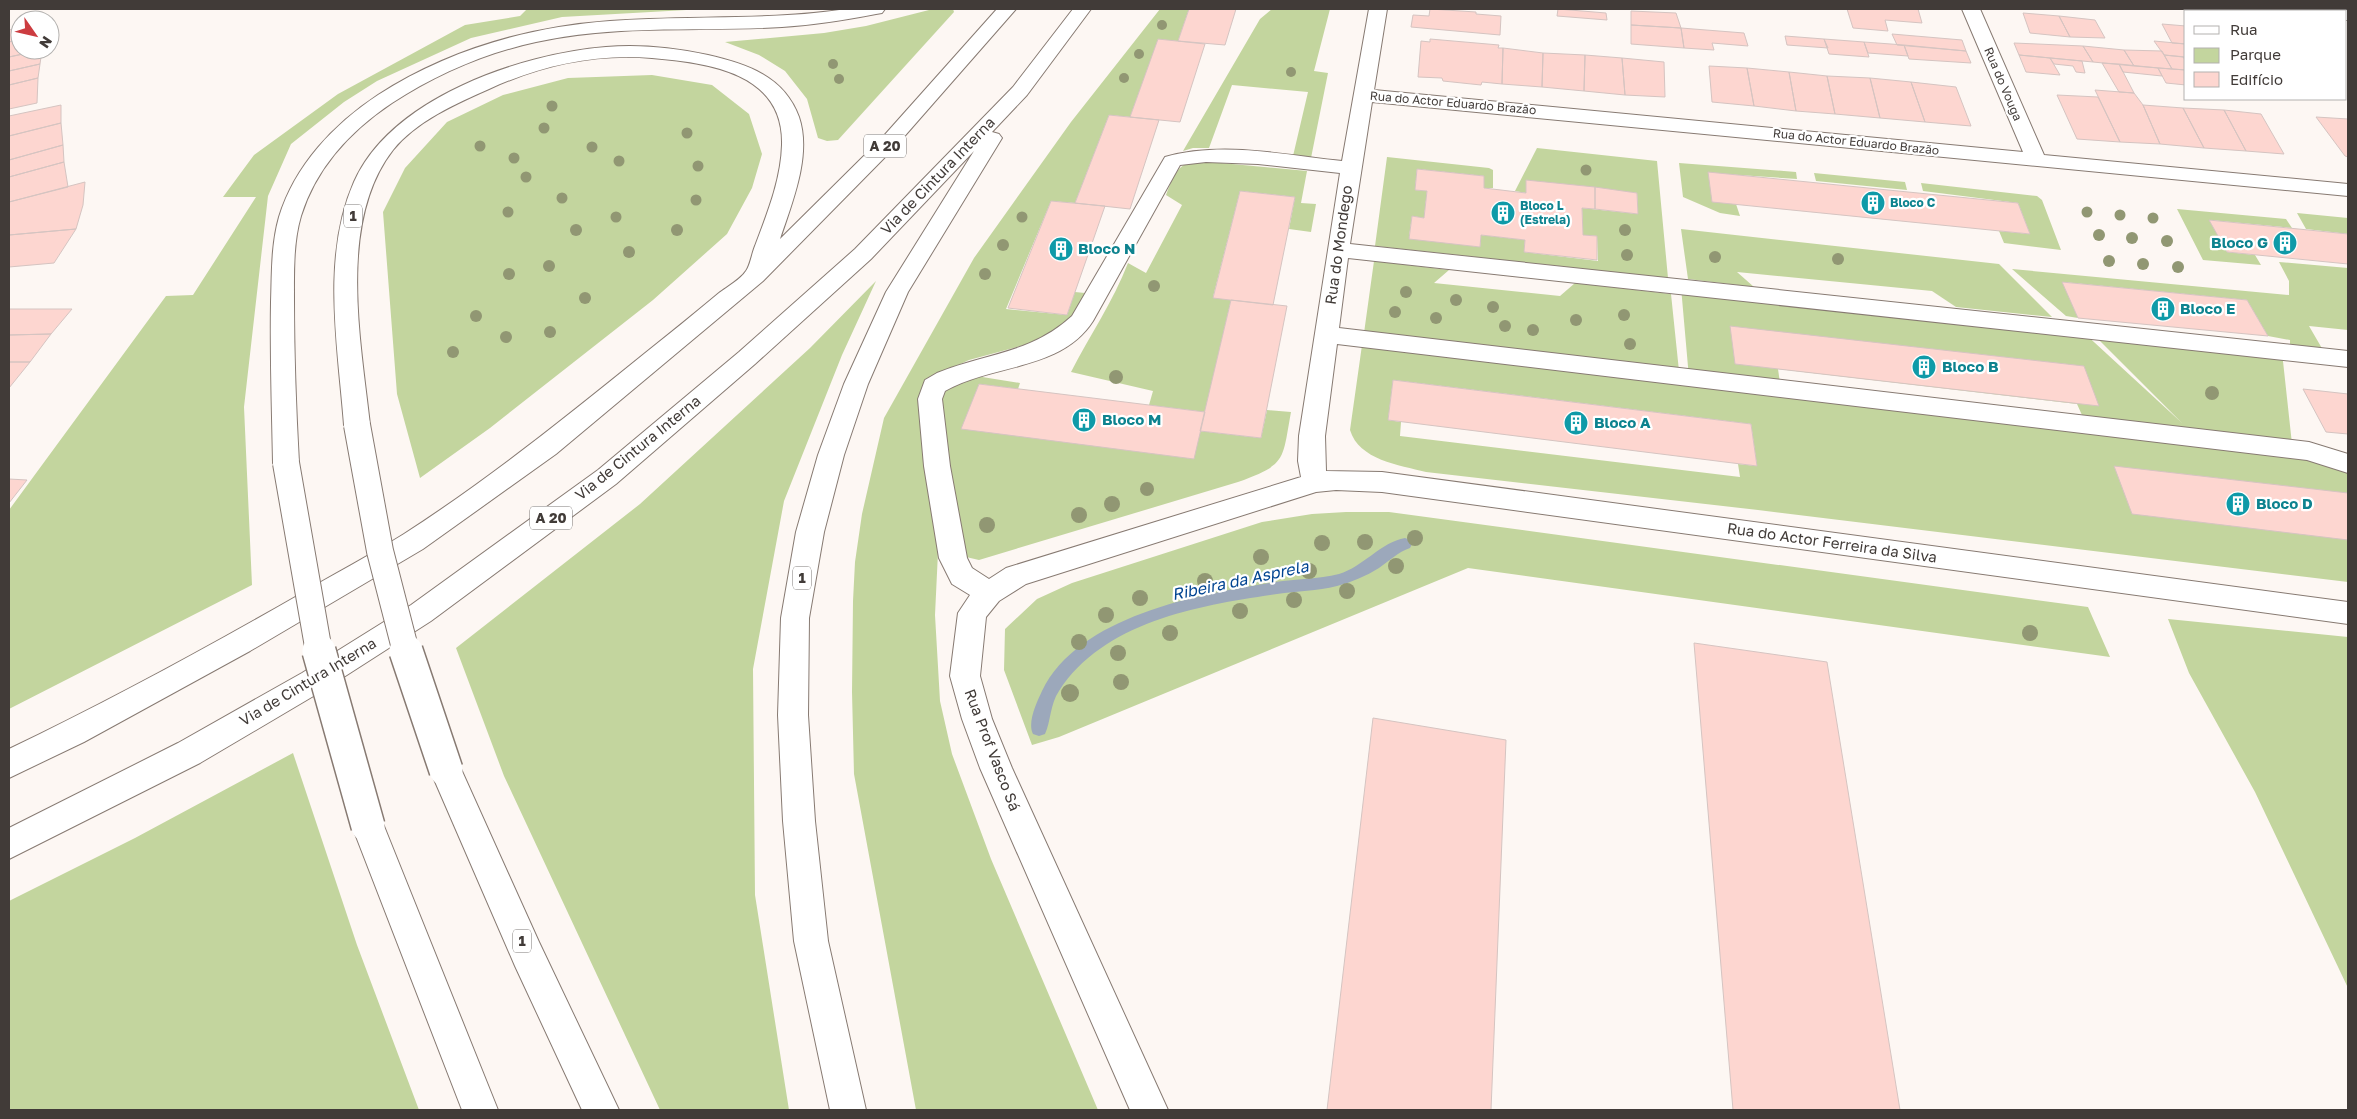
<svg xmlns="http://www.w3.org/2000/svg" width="2357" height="1119" viewBox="0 0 2357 1119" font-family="'Golos Text',sans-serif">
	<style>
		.green { fill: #c3d59e; fill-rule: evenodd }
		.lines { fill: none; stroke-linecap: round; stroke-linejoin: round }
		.stream { fill: #9ca8bb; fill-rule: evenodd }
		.building { fill: #fdd6d0; stroke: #d5c4c1 }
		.street-casing { stroke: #877a72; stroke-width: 2 }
		.highway-casing { stroke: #877a72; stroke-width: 2 }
		.street { fill: #fff; fill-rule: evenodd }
		.highway { fill: #fff; fill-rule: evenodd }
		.highway-bridge-far1-casing { stroke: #877a72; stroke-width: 28; stroke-linecap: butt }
		.highway-bridge-casing { stroke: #877a72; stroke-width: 36; stroke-linecap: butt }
		.highway-bridge-far1 { stroke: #fff; stroke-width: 26 }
		.highway-bridge { stroke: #fff; stroke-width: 33 }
		.tree { fill: #919773 }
		.labels { text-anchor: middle; stroke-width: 4.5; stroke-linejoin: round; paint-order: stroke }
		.far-street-label { font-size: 12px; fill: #413b38; stroke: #fff }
		.far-culture-label { font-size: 12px; font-weight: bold; fill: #0d838f; stroke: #fff; text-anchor: start }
		.shield { fill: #fff; stroke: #7a7674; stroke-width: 1 }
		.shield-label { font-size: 14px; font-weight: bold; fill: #413b38 }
		.street-label { font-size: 15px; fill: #413b38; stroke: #fff }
		.culture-label { font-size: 15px; font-weight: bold; fill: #0d838f; stroke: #fff; text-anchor: start }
		.water-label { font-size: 16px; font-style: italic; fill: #014491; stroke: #fff }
	</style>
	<rect width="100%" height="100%" fill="#fdf7f3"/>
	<path class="green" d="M527,9h177l-142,8 -91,21 -94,43 -33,21 -53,42 -23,52 -24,211 8,178 -243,124v-199l157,-214 27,-1 63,-98h-33l31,-42 84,-61 127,-69 55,-9z
		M933,9h20l1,3 -116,128 -11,1 -9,-3 -11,-39 -22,-28 -26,-16 -34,-13 99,-9 42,-7z
		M1160,9h29l-11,32 -20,-1 -28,77 -21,-2 -34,88 -24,-2 -45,108 61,6 8,-23 10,1 -12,25 -34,23 -70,19 -28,13 -16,11 -4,6 17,162 -3,63 5,86 12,53 39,105 107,251h-182l-62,-336 -2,-82 1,-91 2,-39 7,-48 22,-96 90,-160 97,-136z
		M1272,9h58l-16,62 14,2 -17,85 -18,-2 15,-64 -76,-7 -23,63h-16l-10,3 77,-132z
		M652,75l60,10 37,29 13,40 -10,34 -25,46 -74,66 -163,128 -70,50 -23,-84 -14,-182 22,-44 42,-46 56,-27 65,-17z
		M1537,148l120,13 11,117 -293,-32 12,-89 102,11 4,2v18h-9v-12l-67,-7 -2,21 12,1 -3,27 -12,-2 -3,21 71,10 1,-12 44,5 -1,12 74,9 -1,-25 -14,-1 -1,-27 56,6 -1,-21 -111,-12v12l-11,-2z
		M1200,161l107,10 -6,32 15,1 -5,28 -22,-3 6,-32 -55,-6 -27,106 18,3 -26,112 -56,-7 4,-14 -82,-19c19,-37 42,-70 57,-109l18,10 36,-68 -16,-10c8,-20 11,-33 34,-34z
		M1679,163l117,9 1,7 -88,-6 27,31 4,12 -20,-3 -37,-16z
		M1814,173l91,9 2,8 -91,-9z
		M1921,183l116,13 5,4 19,50 -57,-7 -5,-12 31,3 -12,-31 -95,-12z
		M2177,209l109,10 6,9 -82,-8 17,32 28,3 6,10 -58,-5z
		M2297,213l51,5v16l-42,-5z
		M1681,229l318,35 53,53 -96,-10 -24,-16 -195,-19 17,15 -66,-8z
		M1374,261l75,9 -15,13 126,13 15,-13 96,11 8,77 -315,-38z
		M2279,262l69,6v62l-39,-4 18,31 -37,-4v-13l-22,-4 -21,-36 -184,-18 15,36 -12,-2 -54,-47 277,26v-14z
		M876,281l-34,74 -58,146 -31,168 2,226 34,215h-129l-156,-334 -48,-128 184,-144 170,-156z
		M1681,287l401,44 100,92 -91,-91 191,20 10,92 17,7 39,4v9l-21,-7 21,9v116l-590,-72 -332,-38c-27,-7 -67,-12 -76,-42l13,-92 326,40zM1778,369l299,35 9,20 -305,-34zM1393,380l358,44 6,42 -19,-2 2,13 -340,-41 1,-14 -13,-2z
		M976,376l44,7 -2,6 -39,-5 -17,44 238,3 61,7 6,-28 24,2c-9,49 -4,52 -53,70l-259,78 -13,-3 -15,-59 -9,-100c2,-16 21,-18 34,-22z
		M1346,512h43l699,95 22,50 -642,-89 -409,169 -27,8 -28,-75 1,-41 32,-30 35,-16 190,-61 50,-8z
		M2168,619l180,18v351l-93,-196 -66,-119z
		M293,753l64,192 62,165h-410v-209l126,-63z"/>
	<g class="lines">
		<path class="stream" d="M1405,538l5,2 2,4 -2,4c-12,4 -21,13 -31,20 -13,8 -27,14 -42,18 -20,5 -40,5 -60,8 -76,11 -173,27 -218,97 -9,13 -8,30 -14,43l-6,2 -6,-2c-6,-12 4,-32 9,-43 37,-76 158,-97 233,-109 21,-3 43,-3 64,-8 24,-7 42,-32 66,-36z"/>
	</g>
	<path class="building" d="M1189,9h47l-11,36 -47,-4z
		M1430,9l46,3v2l25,2 -1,19 -89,-8 2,-12 16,1z
		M1558,9l48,4 1,7 -50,-4z
		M1847,9h71l4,14 -37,-3 3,11 -35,-3z
		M1631,11l45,2 5,15 -50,-3z
		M2023,13l36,3 11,21 -40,-4z
		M2059,16l36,4 10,18 -35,-1z
		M2162,24l24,2v18l-14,-1z
		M1631,25l50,3 3,20 -53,-4z
		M20,27v12l-11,3v-12z
		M1681,28l63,5 4,13 -36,-3 2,7 -30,-2z
		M1892,34l70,6 4,11 -69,-6z
		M1785,36l39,3 4,9 -41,-3z
		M20,39v11h21l-32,7v-15z
		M1158,39l47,5 -25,78 -50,-5z
		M1430,39l69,6 -1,3h5l-1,36 -20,-2 -1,3 -38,-4 -1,-3 -24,-1 3,-36 9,1z
		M1824,39l40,3 5,15 -40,-3z
		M2154,41l32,3v13l-22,-2z
		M1864,42l40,3 4,11 -40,-3z
		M2014,43l69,3 10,16 -74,-7z
		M1904,45l62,6 5,12 -62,-4z
		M2083,46l41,4 10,16 -41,-4z
		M1503,48l40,5 -1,34 -40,-3z
		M42,50l-2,14 -31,7v-14z
		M2124,50l38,1 10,18 -38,-3z
		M1543,53l42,2 -1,36 -42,-4z
		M1585,55l37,3 3,37 -41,-4z
		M2019,55l31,3 10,17 -34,-3z
		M2164,55l19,2 3,4v9l-14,-1z
		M1622,58l42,4 1,35 -40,-2z
		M2050,58l32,3 3,12 -9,-1 -3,-6 -19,-2z
		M2102,63l17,1 15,29 -15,-1z
		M40,64l-2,14 -29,7v-14z
		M2119,64l39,4 4,8 -39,-4z
		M1709,66l38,2 7,38 -42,-4z
		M1747,68l42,4 7,39 -42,-5z
		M2158,68l28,2v15l-20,-2z
		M1789,72l38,4 8,38 -39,-3z
		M1827,76l43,2 10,40 -45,-4z
		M38,78l-1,25 -28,6v-24z
		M1870,78l41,4 14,40 -45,-4z
		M1911,82l45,5 15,39 -46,-4z
		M2095,90l39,3 9,12 17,39 -40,-2z
		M2057,95l41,2 22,45 -43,-3z
		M61,105v18l-52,13v-20z
		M2143,105l40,3 21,40 -44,-4z
		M2183,108l41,2 22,41 -42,-3z
		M2224,110l37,4 23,40 -38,-3z
		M1109,115l50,5 -29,89 -55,-6z
		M2316,117l32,2v38l-3,-1z
		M61,123l2,22 -54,15v-24z
		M63,145l1,17 -55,15v-17z
		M64,162l4,25 -59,15v-25z
		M1417,169l67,7v12l42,5v-13l69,7v22l-13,-1 1,27 14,1v24l-73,-8 1,-12 -44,-5 -1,12 -71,-8 3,-23 12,2 3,-27 -12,-1z
		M1708,172l310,31 12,31 -318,-32z
		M85,182l-2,23 -7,24 -67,6v-33z
		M1595,187l42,6 1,21 -43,-5z
		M1240,191l55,6 -22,108 -60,-7z
		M1051,201l54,5 -38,109 -59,-7z
		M2209,220l139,14v30l-121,-12z
		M76,229l-22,34 -45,4v-32z
		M2062,282l185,18 21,36 -190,-18z
		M1231,300l56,6 -26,132 -61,-7z
		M9,309h63l-21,25 -42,1z
		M1730,326l354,40 15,40 -364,-42z
		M51,334l-21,28h-21v-27z
		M9,362h21l-21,26z
		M1393,380l358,44 6,42 -369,-46z
		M979,384l170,21 56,7 -11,47 -233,-30z
		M2303,389l45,5v40l-22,-2z
		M2114,466l234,27v47l-216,-26z
		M9,479l18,1 -18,23z
		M1694,643l133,19 73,448h-167z
		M1373,718l133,22 -15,370h-164z"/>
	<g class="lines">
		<defs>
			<path id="street" d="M1369,9h18l-13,81 649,62 -61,-143h18l64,146 304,29v12l-976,-94 -22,142 998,107v16l-1000,-109 -9,70 970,114 39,12v19l-41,-13 -970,-116 -12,92 1,35 56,1 966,130v22l-966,-132 -46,-2 -20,2 -290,92 -27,17 -13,16 -6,59 12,43 20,49 156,342h-38l-150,-342 -18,-49 -12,-43 8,-63 12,-18 -18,-11 -13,-26 -15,-92 -6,-67 7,-19 12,-7c48,-20 94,-19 135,-57l93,-159c57,-16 119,-2 177,4zM1206,162l52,2 82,9 -41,263 -1,25 3,16 -295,91 -17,11 -17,-11 -5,-10 -17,-92 -8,-67 3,-8c46,-27 116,-20 148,-70l87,-156z
				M2255,9h47l2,2h-47z
				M2348,10v10h-2v-9h-6z"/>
			<path id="highway" d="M847,9h38l-3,4 -6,1c-31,6 -62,11 -94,13 -82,5 -165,-3 -246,15 -51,11 -101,33 -144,61 -42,28 -76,65 -91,113 -8,27 -7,57 -7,85 0,54 2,108 5,162l-4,7 -9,2 -9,-2 -4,-7c-1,-54 -3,-107 -2,-161 1,-28 0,-57 8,-85 16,-52 55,-93 99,-122 70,-45 150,-68 232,-74 79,-6 158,0 237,-12z
				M997,9h19l-121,138 -132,134 -207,173 -133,95 -173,102 -166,91 -75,36v-29c98,-47 194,-99 288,-153 35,-21 72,-40 107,-62 84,-54 162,-117 240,-180 25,-20 50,-40 75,-61 8,-6 22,-14 27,-22 4,-5 6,-18 9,-25 12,-32 26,-66 27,-101 2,-73 -74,-82 -130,-87 -56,-5 -113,8 -163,31 -32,14 -74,33 -96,61 -56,72 -32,192 -23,275l-4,6 -9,3 -9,-3 -4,-6c-6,-78 -23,-168 10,-243 37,-84 166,-128 252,-135 35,-3 69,1 102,8 39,9 76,21 91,62 13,38 -7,86 -19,122l101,-100z
				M1073,9h18l-64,86 -35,37 7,2 3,4 -94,154 -40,92 -24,71 -20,77 -15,86 -1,97 7,106 13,120 38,169h-36l-36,-169 -11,-120 -5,-106 3,-97 15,-86 22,-77 26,-71 42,-92 88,-141 -103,108 -116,105 -139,120 -185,137 -109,70 -122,72 -191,96v-31l169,-85 124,-70 109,-68 187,-135 141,-118 116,-103 158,-162z
				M446,756l11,4 82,182 80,168h-37l-67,-144 -85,-196 5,-10z
				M368,811l11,5 5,10 114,284h-36l-110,-284 5,-10z"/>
		</defs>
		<use href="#street" class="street-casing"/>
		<use href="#highway" class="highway-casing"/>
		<use href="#street" class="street"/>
		<use href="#highway" class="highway"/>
		<defs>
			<path id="highway-bridge-far1" d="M357,425l23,126 26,101
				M286,463l33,189"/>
			<path id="highway-bridge" d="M319,651l49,175
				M406,651l40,119"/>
		</defs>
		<use href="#highway-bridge-far1" class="highway-bridge-far1-casing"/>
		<use href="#highway-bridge" class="highway-bridge-casing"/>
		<use href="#highway-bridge-far1" class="highway-bridge-far1"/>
		<use href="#highway-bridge" class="highway-bridge"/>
	</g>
	<g class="tree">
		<circle cx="1162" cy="25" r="5"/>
		<circle cx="1139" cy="54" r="5"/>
		<circle cx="833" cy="64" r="5"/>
		<circle cx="1291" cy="72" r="5"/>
		<circle cx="1124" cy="78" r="5"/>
		<circle cx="839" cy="79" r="5"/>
		<circle cx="552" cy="106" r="5.5"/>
		<circle cx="544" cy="128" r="5.5"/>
		<circle cx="687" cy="133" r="5.5"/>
		<circle cx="480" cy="146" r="5.5"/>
		<circle cx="592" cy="147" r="5.5"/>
		<circle cx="514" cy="158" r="5.5"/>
		<circle cx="619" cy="161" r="5.5"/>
		<circle cx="698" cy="166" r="5.5"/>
		<circle cx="1586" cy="170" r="5.5"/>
		<circle cx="526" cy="177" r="5.5"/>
		<circle cx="562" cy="198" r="5.5"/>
		<circle cx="696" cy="200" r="5.5"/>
		<circle cx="508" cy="212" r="5.5"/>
		<circle cx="2087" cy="212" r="5.5"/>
		<circle cx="2120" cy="215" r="5.5"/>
		<circle cx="616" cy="217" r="5.5"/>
		<circle cx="1022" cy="217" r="5.5"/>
		<circle cx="2153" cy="218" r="5.5"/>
		<circle cx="576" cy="230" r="6"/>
		<circle cx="677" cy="230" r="6"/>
		<circle cx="1625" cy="230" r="6"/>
		<circle cx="2099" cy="235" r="6"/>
		<circle cx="2132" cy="238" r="6"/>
		<circle cx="2167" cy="241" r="6"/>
		<circle cx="1003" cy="245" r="6"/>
		<circle cx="629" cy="252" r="6"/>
		<circle cx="1627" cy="255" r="6"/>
		<circle cx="1715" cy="257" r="6"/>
		<circle cx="1838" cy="259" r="6"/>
		<circle cx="2109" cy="261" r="6"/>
		<circle cx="2143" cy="264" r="6"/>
		<circle cx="549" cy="266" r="6"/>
		<circle cx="2178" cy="267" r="6"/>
		<circle cx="509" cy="274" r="6"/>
		<circle cx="985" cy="274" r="6"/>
		<circle cx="1154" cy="286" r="6"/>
		<circle cx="1406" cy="292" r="6"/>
		<circle cx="585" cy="298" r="6"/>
		<circle cx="1456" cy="300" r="6"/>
		<circle cx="1493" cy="307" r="6"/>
		<circle cx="1395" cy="312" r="6"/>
		<circle cx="1624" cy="315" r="6"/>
		<circle cx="476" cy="316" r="6"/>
		<circle cx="1436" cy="318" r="6"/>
		<circle cx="1576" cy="320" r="6"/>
		<circle cx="1505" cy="326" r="6"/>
		<circle cx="1533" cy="330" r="6"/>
		<circle cx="550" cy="332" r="6"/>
		<circle cx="506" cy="337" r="6"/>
		<circle cx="1630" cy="344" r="6"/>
		<circle cx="453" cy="352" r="6"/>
		<circle cx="1116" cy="377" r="7"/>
		<circle cx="2212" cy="393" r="7"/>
		<circle cx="1147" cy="489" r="7"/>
		<circle cx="1112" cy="504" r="8"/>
		<circle cx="1079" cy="515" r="8"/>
		<circle cx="987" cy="525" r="8"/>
		<circle cx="1415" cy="538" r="8"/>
		<circle cx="1365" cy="542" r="8"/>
		<circle cx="1322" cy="543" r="8"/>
		<circle cx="1261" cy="557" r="8"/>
		<circle cx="1396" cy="566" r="8"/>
		<circle cx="1309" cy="571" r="8"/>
		<circle cx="1205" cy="581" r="8"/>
		<circle cx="1347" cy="591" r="8"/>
		<circle cx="1140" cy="598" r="8"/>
		<circle cx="1294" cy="600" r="8"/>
		<circle cx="1240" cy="611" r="8"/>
		<circle cx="1106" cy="615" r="8"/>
		<circle cx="1170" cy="633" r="8"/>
		<circle cx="2030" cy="633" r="8"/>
		<circle cx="1079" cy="642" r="8"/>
		<circle cx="1118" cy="653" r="8"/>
		<circle cx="1121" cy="682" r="8"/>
		<circle cx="1070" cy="693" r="9"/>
	</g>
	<defs>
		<symbol id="building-disc" viewBox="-11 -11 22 22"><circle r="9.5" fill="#0f9aa8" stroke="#fff"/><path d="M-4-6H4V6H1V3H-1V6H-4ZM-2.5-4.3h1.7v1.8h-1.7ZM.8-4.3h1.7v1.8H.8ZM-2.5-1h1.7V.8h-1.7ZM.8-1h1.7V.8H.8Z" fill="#fff"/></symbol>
	</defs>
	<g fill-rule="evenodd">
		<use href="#building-disc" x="1859" y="189" width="28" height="28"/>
		<use href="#building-disc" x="1489" y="199" width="28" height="28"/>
		<use href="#building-disc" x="2271" y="229" width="28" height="28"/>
		<use href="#building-disc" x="1047" y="235" width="28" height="28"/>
		<use href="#building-disc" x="2149" y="295" width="28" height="28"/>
		<use href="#building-disc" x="1910" y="353" width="28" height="28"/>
		<use href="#building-disc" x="1070" y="406" width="28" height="28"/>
		<use href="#building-disc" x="1562" y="409" width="28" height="28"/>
		<use href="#building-disc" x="2224" y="490" width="28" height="28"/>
	</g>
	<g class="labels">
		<g class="far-street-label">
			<text transform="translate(2003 84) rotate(67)" y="4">Rua do Vouga</text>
			<text transform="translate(1453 103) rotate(5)" y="4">Rua do Actor Eduardo Brazão</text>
			<text transform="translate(1856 142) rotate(6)" y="4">Rua do Actor Eduardo Brazão</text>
		</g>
		<g class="far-culture-label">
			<text x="1890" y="207">Bloco C</text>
			<text x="1520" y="210">Bloco L<tspan x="1520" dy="14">(Estrela)</tspan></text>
		</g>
		<g class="shield">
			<rect x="864" y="134.5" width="42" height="23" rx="4"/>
			<rect x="344" y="204.5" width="18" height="23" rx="4"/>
			<rect x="530" y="506.5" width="42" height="23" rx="4"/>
			<rect x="793" y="566.5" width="18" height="23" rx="4"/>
			<rect x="513" y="929.5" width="18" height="23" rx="4"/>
		</g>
		<g class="shield-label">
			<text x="885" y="151">A 20</text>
			<text x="353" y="221">1</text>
			<text x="551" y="523">A 20</text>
			<text x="802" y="583">1</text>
			<text x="522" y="946">1</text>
		</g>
		<g class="street-label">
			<text transform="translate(938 176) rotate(-46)" y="5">Via de Cintura Interna</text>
			<text transform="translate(1339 245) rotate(-82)" y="5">Rua do Mondego</text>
			<text transform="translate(638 448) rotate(-39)" y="5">Via de Cintura Interna</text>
			<text transform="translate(1832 543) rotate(8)" y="5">Rua do Actor Ferreira da Silva</text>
			<text transform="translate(308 682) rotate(-31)" y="5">Via de Cintura Interna</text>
			<text transform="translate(992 750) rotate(69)" y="5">Rua Prof Vasco Sá</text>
		</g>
		<g class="culture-label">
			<text x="2268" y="248" text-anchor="end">Bloco G</text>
			<text x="1078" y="254">Bloco N</text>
			<text x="2180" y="314">Bloco E</text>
			<text x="1942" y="372">Bloco B</text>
			<text x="1102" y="425">Bloco M</text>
			<text x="1594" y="428">Bloco A</text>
			<text x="2256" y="509">Bloco D</text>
		</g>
		<g class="water-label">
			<text transform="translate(1240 580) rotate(-12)" y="6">Ribeira da Asprela</text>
		</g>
	</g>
	<rect width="2357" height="1119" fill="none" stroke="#413b38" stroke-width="20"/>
	<rect x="2184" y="10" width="162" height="90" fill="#ffffff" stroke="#b3b1af"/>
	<rect x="2194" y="26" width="25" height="8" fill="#ffffff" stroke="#b3b1af"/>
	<text x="2230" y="35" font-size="15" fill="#413b38">Rua</text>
	<rect x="2194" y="48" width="25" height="15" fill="#c3d59e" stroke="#b3b1af"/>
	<text x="2230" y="60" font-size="15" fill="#413b38">Parque</text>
	<rect x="2194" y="72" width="25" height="15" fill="#fdd6d0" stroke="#b3b1af"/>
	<text x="2230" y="85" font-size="15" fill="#413b38">Edifício</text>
	<g transform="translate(35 35) rotate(124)"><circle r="24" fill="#ffffff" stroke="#b3b1af"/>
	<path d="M0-4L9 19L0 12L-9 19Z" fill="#cc3c40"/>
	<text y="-8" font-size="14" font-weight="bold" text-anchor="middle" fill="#413b38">N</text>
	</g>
</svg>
